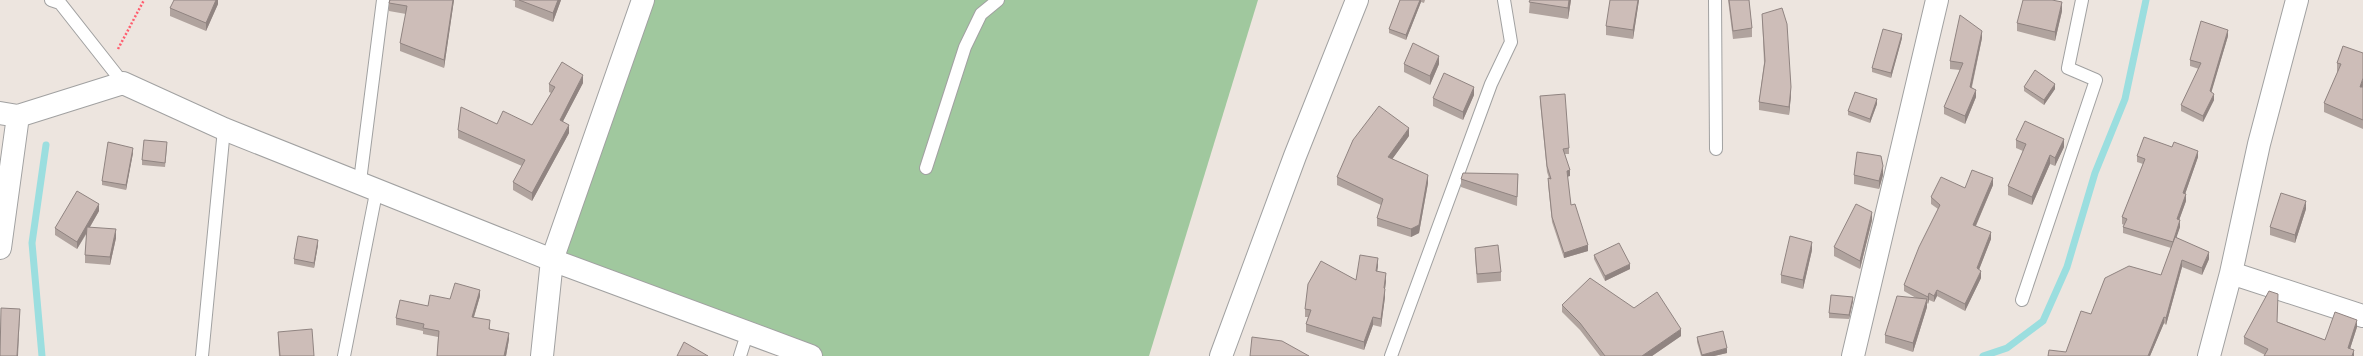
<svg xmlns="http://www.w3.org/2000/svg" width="2363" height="356" viewBox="0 0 2363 356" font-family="'Source Sans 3',sans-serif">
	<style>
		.cemetery { fill: #a0c89e }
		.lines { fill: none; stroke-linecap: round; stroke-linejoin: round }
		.stream { stroke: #9bdedf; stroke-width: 7 }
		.lane-casing { stroke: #a1a1a1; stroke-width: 14 }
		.street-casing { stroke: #a1a1a1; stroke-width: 24 }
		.path { stroke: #ff5e6f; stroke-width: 2.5; stroke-dasharray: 2 2; stroke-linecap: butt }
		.lane { stroke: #fff; stroke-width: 12 }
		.street { stroke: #fff; stroke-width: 22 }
		.wall { fill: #b0a39e }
		.shaded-wall { fill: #908481 }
		.building { fill: #cdbdb8; stroke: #908481 }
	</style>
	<rect width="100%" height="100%" fill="#ede5df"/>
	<path class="cemetery" d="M643,0h615l-109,356h-335l-262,-96z"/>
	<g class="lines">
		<path class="stream" d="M42,356l-10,-113 14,-98
			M1983,356l24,-8 36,-27 24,-54 28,-94 30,-74 21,-99"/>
		<defs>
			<path id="lane" d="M51,0l9,3 63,80
				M1715,0l1,149
				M926,168l39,-121 16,-33 17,-14
				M360,181l23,-181
				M2022,300l74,-220 -28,-12 14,-68
				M202,356l22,-227
				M344,356l33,-168
				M740,356l7,-22
				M1391,356l100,-272 20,-42 -7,-42"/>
			<path id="street" d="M0,113l18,3 105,-33 101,46 328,131 259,96
				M0,248l18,-132
				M2231,273l132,43
				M542,356l10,-96 91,-260
				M1221,356l74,-200 62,-156
				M1853,356l84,-356
				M2209,356l22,-83 28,-129 38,-144"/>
		</defs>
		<use href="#lane" class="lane-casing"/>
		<use href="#street" class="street-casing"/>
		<path class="path" d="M118,49l26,-49"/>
		<use href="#lane" class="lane"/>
		<use href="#street" class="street"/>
	</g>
	<path class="wall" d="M218,0v4l-12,27 -36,-15v-8z
		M454,0l-10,68 -44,-17v-8l6,-29 -17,-3v-8z
		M512,0h49l-8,22 -38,-15v-6z
		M1400,0h25l-1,3 -3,-1 -15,38 -17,-7v-4z
		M1530,0h41l-3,19 -39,-6z
		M1639,0l-6,39 -27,-4v-9z
		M1728,0h21l3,28v9l-19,2z
		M2062,11l-7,30 -38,-10v-8z
		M1762,14l29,81 -2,20 -30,-5v-8l5,-39z
		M2228,36l-17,56 3,8 -11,22 -22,-11v-6l18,-36 -9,-3v-6z
		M1902,38l-11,40 -19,-6v-4z
		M1982,38l-10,49 4,10 -11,27 -21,-10v-7l16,-37 -10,-1v-8z
		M2343,46l20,41v42l-39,-17v-9l14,-31h-1v-9z
		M1404,64h35l-9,21 -26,-13z
		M583,83l-20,38 6,12 -37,68 -19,-11v-8l9,-16 -64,-28v-8l39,-6 35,1 19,-32 -2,-1v-8z
		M2024,87l31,2 -11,16 -20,-14z
		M1474,95l-11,25 -30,-14v-8z
		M1540,96l29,52v6h-4l5,22h-3l4,29 17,46 -24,7 -12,-36 -4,-38v-6h1l-2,-6 -7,-71z
		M1877,104l-7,19 -22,-8v-4z
		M1409,136l-17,23 36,24 -9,50 -8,4 -34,-11v-8l4,-13 -44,-20v-8z
		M2016,140l48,7 -9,19 -5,-2 -18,41 -24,-10v-9l15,-35 -7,-3z
		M167,147l-2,20 -23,-2v-5z
		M133,153l-7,37 -24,-5v-4z
		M2137,156l61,1 -13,37 1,7 -7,19 1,7 -4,10 33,22 -7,16 -20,-8 -16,58 -2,-2 -14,33h-102l18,-4 25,-38 70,-39 10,-27 -48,-15v-6l1,-2 -2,-1v-7l21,-53 -6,-2z
		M1518,174l-1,32 -56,-19v-8z
		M1854,175h29l-4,14 -25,-5z
		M1993,185l-17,41 15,13 -12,30 2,9 -16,33 -28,-15 -3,6 -5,-2 -1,4 -1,-1v4l-14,45 -28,-9v-8l31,-37 -12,-7v-6l34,-76 -7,-5v-7l34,-9z
		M2306,209l-11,34 -25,-8v-8z
		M99,211l-9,16 26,11 -6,27 -25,-2v-8l2,-22 -10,16 -22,-14v-7z
		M1872,220l-12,49 -26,-13v-9z
		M318,245l-4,23 -20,-4v-5z
		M1475,248l26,24v9l-24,2 -2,-27z
		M1812,250l-9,39 -22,-6v-8z
		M1594,255l36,14 -25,12 -11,-22z
		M1378,266l-1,5 9,10 -1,8v8l-4,30 -8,-2 -9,25 -58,-18v-8l2,-7h-3v-8l51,-29z
		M480,296l-6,21 16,10v2l19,10 -3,17h-69l1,-19 -15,-3v-3l-27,-6v-7l32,-12 22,-7z
		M1853,301l-4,18 -20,-1v-5z
		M1562,305l72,3 47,28 -29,20h-52l-20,-26 -18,-18z
		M2278,322l47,18 32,-13 -7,22 4,7 -89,-1 -21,-11v-7z
		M278,332l36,24h-35l-1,-16z
		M1697,337l30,16 -13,3h-13l-4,-14z"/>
	<path class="shaded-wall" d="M216,0h2v4l-12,27v-8z
		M453,0h1l-10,68v-8z
		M558,0h3l-8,22v-9z
		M1420,0h1v2l-15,38v-5z
		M1569,0h2l-3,19v-11z
		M1638,0h1l-6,39v-9z
		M2062,2v9l-7,30v-9z
		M2228,30v6l-18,61v-6z
		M1982,31v7l-12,56v-7z
		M1902,34v4l-11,40v-5z
		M1439,56v8l-9,21v-9z
		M583,75v8l-23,44v-7z
		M2363,78v8l-3,9v-8z
		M2055,84v5l-11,16v-5z
		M1474,87v8l-11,25v-8z
		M1791,87v8l-2,20v-8z
		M1976,90v7l-11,27v-8z
		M2214,94v6l-11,22v-6z
		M1877,99v5l-7,19v-4z
		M569,125v8l-37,68v-8z
		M1409,128v8l-21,29v-8z
		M2064,139v8l-9,19v-8z
		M133,148v5l-7,37v-5z
		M2198,151v6l-15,43v-7z
		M2050,155v9l-18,41v-8z
		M1883,166v9l-4,14v-8z
		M1570,170v6l-3,1v-6z
		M1428,175v8l-9,50 -8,4v-8z
		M1993,178v7l-20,47v-7z
		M2186,194v7l-9,25v-7z
		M2306,201v8l-11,34v-8z
		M99,204v7l-22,38v-7z
		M1872,212v8l-12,49v-8z
		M2180,220v7l-7,21v-6z
		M116,229v9l-6,27v-8z
		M1991,232v7l-14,36v-7z
		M318,240v5l-4,23v-5z
		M1812,242v8l-9,39v-9z
		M1588,245v6l-24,7v-5z
		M2209,252v7l-7,16v-7z
		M1378,258v8l-2,13v-8z
		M2182,260v7l-16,58v-7z
		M1630,264v5l-25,12v-5z
		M1981,271v7l-16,33v-7z
		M1386,273v8l-2,15v-8z
		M1385,289v8l-4,30v-8z
		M480,290v6l-8,27v-6z
		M1937,290v6l-3,6v-6z
		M1929,293v7l-1,4v-7z
		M1853,297v4l-4,18v-4z
		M1927,299v8l-14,45v-9z
		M20,309l-2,47h-1z
		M1373,317v8l-9,25v-8z
		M2164,317v6l-14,33h-2z
		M2357,320v7l-9,28v-7z
		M1681,329v7l-29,20h-10z
		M509,333v6l-3,17h-2z
		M1727,348v5l-13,3h-12v-1z
		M2354,350v6h-2z"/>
	<path class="building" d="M174,0h42l-10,23 -36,-15z
		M390,0h63l-9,60 -44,-17 7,-37 -18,-3z
		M519,0h39l-5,13z
		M1400,0h20l-14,35 -17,-6z
		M1530,0h39l-1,8 -39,-6z
		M1610,0h28l-5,30 -27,-4z
		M1729,0h20l3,28 -19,3z
		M2023,0h29l10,2 -7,30 -38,-9z
		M1782,8l5,16 4,63 -2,20 -30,-5 6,-41 -3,-47z
		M1960,15l22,16 -12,56 6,3 -11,26 -21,-9 19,-44 -13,-2z
		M2201,21l27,9 -18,61 4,3 -11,22 -22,-11 20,-42 -11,-3z
		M1883,29l19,5 -11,39 -19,-5z
		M1413,43l26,13 -9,20 -26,-12z
		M2343,46l20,7v25l-3,9h3v33l-39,-17 17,-39 -4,-1z
		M562,62l21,13 -23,45 9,5 -37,68 -19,-11 12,-22 -67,-30 3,-23 36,17 6,-13 29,14 23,-38 -6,-3z
		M2035,70l20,14 -11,16 -20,-13z
		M1444,73l30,14 -11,25 -30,-14z
		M1855,92l22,7 -7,20 -22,-8z
		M1565,94l4,54 -6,1 7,21 -3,1 4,34 4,-1 13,41 -24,8 -12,-36 -4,-39 3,1 -4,-13 -7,-70z
		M1379,106l30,22 -21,29 40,18 -9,50 -8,4 -34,-11 6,-19 -46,-22 16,-37z
		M2025,121l39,18 -9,19 -5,-3 -18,42 -24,-11 18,-42 -10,-4z
		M2144,137l28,10 2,-5 24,9 -15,42 3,1 -9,25 3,1 -7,22 -50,-15 4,-8 -5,-2 23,-58 -8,-3z
		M144,140l23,2 -2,21 -23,-3z
		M108,142l25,6 -7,37 -24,-4z
		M1857,152l24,4 2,10 -4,15 -25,-6z
		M1972,170l21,8 -20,47 18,7 -14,36 4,3 -16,33 -28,-14 -3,6 -5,-3 -1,4 -24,-12 15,-38 21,-42 -9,-8 10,-20 24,11z
		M1463,173l55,1 -1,23 -56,-18z
		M77,191l22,13 -22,38 -22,-14z
		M2281,193l25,8 -11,34 -25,-8z
		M1856,204l16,8 -12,49 -26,-14z
		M87,227l29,2 -6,28 -25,-2z
		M298,236l20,4 -4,23 -20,-4z
		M1790,236l22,6 -9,38 -22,-5z
		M2175,237l34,15 -7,16 -20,-8 -16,58 -2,-1 -16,39h-100l1,-6 17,2 15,-41 10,3 14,-36 24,-12 32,9z
		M1619,243l11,21 -25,12 -11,-21z
		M1498,245l3,27 -24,2 -2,-26z
		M1360,255l18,3 -2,13 10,2 -2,15 1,1 -4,30 -8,-2 -9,25 -58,-18 5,-14 -6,-1 3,-25 13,-23 35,19z
		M1590,278l44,30 23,-16 24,37 -39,27h-37l-25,-33 -18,-18z
		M455,283l25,7 -8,27 18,3 -1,9 20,4 -5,23h-67l2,-25 -16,-3 1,-4 -28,-6 4,-18 28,6 2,-11 20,4z
		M2269,291l9,3 -1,28 48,18 10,-28 22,8 -9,28 6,2 -2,6h-88l4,-7 -24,-12z
		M1831,295l22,2 -4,18 -20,-2z
		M1897,296l30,3 -14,44 -28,-8z
		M1,308l19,1 -3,47h-17z
		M312,329l2,27h-34l-2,-24z
		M1723,331l4,17 -25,7 -5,-18z
		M1252,337l30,4 27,15h-59z
		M684,342l24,14h-31z"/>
</svg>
